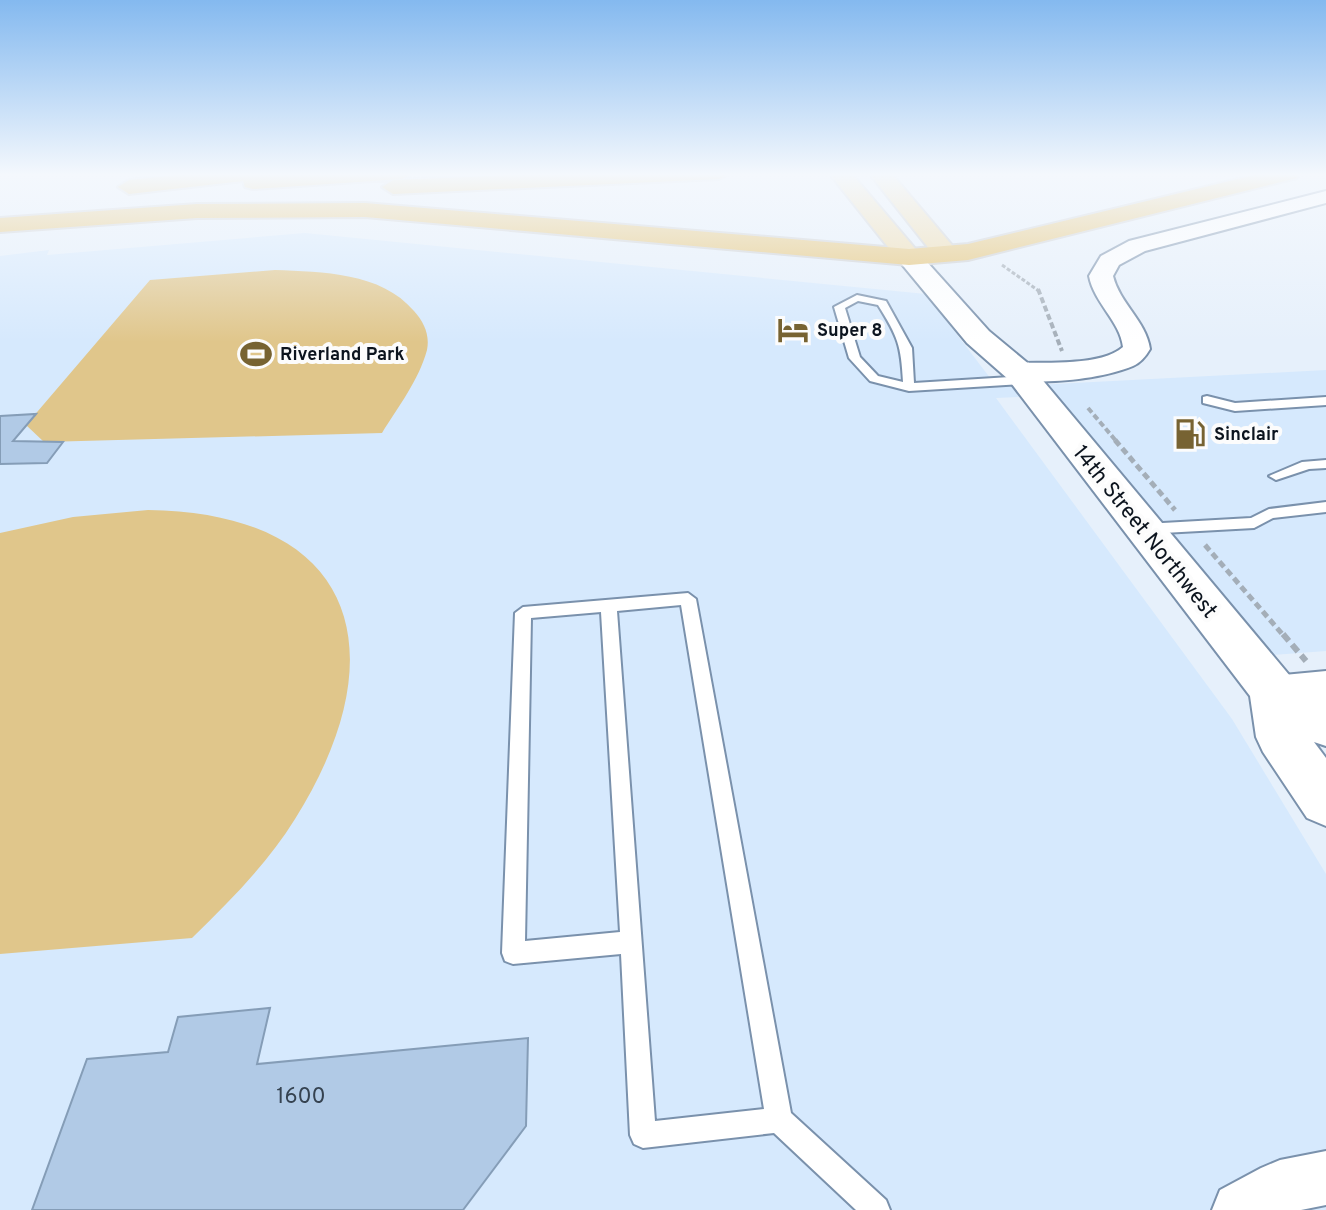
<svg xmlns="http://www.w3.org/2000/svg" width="1326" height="1210" viewBox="0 0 1326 1210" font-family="Overpass,sans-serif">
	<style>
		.built { fill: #d6e9fd }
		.green { fill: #e0c68b }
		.building { fill: #b1cae6; stroke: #859db7; stroke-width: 2 }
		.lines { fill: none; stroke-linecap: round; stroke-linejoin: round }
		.service-casing { stroke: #7a91ac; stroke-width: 4 }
		.minor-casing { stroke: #7a91ac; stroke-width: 4 }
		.tertiary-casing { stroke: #7a91ac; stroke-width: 4 }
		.secondary-casing { stroke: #7a91ac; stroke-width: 4 }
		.primary-casing { stroke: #ced0d2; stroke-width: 4 }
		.motorway-casing { stroke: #ced0d2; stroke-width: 4 }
		.path-far3 { stroke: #a4aeb8; stroke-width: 3; stroke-dasharray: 4 2; stroke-linecap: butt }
		.path-far2 { stroke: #a4aeb8; stroke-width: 4; stroke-dasharray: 6 3; stroke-linecap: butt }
		.path-far1 { stroke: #a4aeb8; stroke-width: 5; stroke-dasharray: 7 4; stroke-linecap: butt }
		.path { stroke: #a4aeb8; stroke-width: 6; stroke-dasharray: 9 5; stroke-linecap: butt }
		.service { fill: #fff; fill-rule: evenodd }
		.minor { fill: #fff; fill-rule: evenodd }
		.tertiary { fill: #fff; fill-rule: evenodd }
		.secondary { fill: #fff; fill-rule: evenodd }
		.primary { fill: #efdbaa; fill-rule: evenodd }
		.motorway { fill: #e5c372; fill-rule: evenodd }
		.labels { text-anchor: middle; stroke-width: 8; stroke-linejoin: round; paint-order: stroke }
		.far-poi-label { font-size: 18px; font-weight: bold; fill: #0c141e; stroke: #fcfcfc; text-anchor: start }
		.street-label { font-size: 22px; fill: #0c141e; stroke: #fcfcfc }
		.near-number-label { font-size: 22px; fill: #354250 }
	</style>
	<rect width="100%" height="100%" fill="#e6f0fb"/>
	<path class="built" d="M305,233l621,61 71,93 329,-17v281l-53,4 -218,-260 -59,3 236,321 94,155v336h-1326v-954l49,-6 -2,5z"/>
	<path class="green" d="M275,270c47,2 106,2 139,41 10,11 16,24 13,39 -8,30 -29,57 -45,83l-338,9 -18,-17 124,-145z
		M148,510c212,3 250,145 147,309 -28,45 -65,82 -103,119l-192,16v-421l73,-16z"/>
	<path class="building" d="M36,414l-23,27 50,1 -16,21 -47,1v-48z
		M270,1008l-13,56 271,-26 -2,88 -63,84h-431l55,-151 81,-7 10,-35z"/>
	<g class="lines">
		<defs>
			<path id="service" d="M857,295l29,6 26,47 2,35 110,-7 6,4 -6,4 -115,7 -39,-10 -21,-23 -15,-51zM858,301l20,4c20,32 23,40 25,77l-25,-6 -18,-19 -15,-49z
				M1207,396l28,7 91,-6v8l-91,6 -32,-8v-6z
				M1326,460v8l-17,1 -33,11 -7,-4 33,-14z
				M1326,502v10l-53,6 -19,10 -109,6 -7,-5 7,-5 106,-6 18,-9z
				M688,593l8,6 95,514 95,87 4,10h-34l-82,-77 -131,15 -9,-4 -4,-9 -9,-181 -108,10 -8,-3 -3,-8 13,-340 8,-6zM681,605l83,504 -109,12 -38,-510zM601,612l19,320 -95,9 6,-323z"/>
			<path id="minor" d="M1326,671v28l-53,5 -12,-4 -6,-10 6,-10 12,-4z
				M1326,1151v54l-25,5h-89l8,-20 41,-22 19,-8z"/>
			<path id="tertiary" d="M1326,191v12l-181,48 -26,14 -6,11c7,28 33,45 37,73 -4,7 -10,14 -17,17 -31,13 -93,20 -124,12l-4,-6 4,-6 10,-3c28,-1 83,3 104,-16 -3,-26 -29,-44 -34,-71l12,-20 28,-15z"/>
			<path id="secondary" d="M909,249l9,3 71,79 41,34 260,311 36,23v47l-12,-4 12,16v68l-19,-8 -44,-66 -7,-15 -6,-41 -242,-317 -41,-36 -67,-81 -4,-5 4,-5z"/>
			<path id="primary" d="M829,173h22l67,79 4,5 -4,5h-18z
				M869,173h22l65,77 4,5 -4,5h-18z"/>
			<path id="motorway" d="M196,173h217l-11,6 -149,10 -8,-2 -2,-6 -114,13 -11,-7 11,-7z
				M568,173h162l-11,6 -326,15 -11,-7 11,-7z
				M1263,173h37l-3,5 -329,82 -59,5 -544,-48 -168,1 -197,14v-14l197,-14 168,-1 544,46 59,-5z"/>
		</defs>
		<use href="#service" class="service-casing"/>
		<use href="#minor" class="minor-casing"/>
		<use href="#tertiary" class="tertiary-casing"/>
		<use href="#secondary" class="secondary-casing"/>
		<use href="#primary" class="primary-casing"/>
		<use href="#motorway" class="motorway-casing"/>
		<path class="path-far3" d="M1002,265l37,26"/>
		<path class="path-far2" d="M1038,289l24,62
			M1088,408l29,34"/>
		<path class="path-far1" d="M1115,440l60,70
			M1205,545l79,91"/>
		<path class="path" d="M1283,634l23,27"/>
		<use href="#service" class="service"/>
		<use href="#minor" class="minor"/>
		<use href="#tertiary" class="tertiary"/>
		<use href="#secondary" class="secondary"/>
		<use href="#primary" class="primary"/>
		<use href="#motorway" class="motorway"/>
	</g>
	<linearGradient id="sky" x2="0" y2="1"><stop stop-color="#84b9ef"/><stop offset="0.51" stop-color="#f4f8fd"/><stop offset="1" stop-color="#f4f8fd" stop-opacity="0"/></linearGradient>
	<rect width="1326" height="342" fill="url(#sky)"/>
	<defs>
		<symbol id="hotel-bare" viewBox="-9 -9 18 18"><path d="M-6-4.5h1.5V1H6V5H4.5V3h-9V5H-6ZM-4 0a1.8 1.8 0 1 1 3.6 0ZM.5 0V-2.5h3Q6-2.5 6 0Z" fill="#776332" stroke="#fcfcfc" stroke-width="2.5" paint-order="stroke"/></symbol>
		<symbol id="stadium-bare" viewBox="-9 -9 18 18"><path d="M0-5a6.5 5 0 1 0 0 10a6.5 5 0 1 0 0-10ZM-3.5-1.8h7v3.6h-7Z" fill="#776332" stroke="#fcfcfc" stroke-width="2.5" paint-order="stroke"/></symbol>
		<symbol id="fuel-bare" viewBox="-9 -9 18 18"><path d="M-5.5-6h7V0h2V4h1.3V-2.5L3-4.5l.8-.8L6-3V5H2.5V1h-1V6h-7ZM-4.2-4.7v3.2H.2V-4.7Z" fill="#776332" stroke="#fcfcfc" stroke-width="2.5" paint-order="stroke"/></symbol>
	</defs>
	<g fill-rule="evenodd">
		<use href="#hotel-bare" x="771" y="308" width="44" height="44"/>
		<use href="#stadium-bare" x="234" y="332" width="44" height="44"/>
		<use href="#fuel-bare" x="1168" y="412" width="44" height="44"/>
	</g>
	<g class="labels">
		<g class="far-poi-label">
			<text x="817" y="336">Super 8</text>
			<text x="280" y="360">Riverland Park</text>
			<text x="1214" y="440">Sinclair</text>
		</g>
		<g class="street-label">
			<text transform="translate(1146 531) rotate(51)" y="8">14th Street Northwest</text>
		</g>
		<g class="near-number-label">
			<text x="301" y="1103">1600</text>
		</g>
	</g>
</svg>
